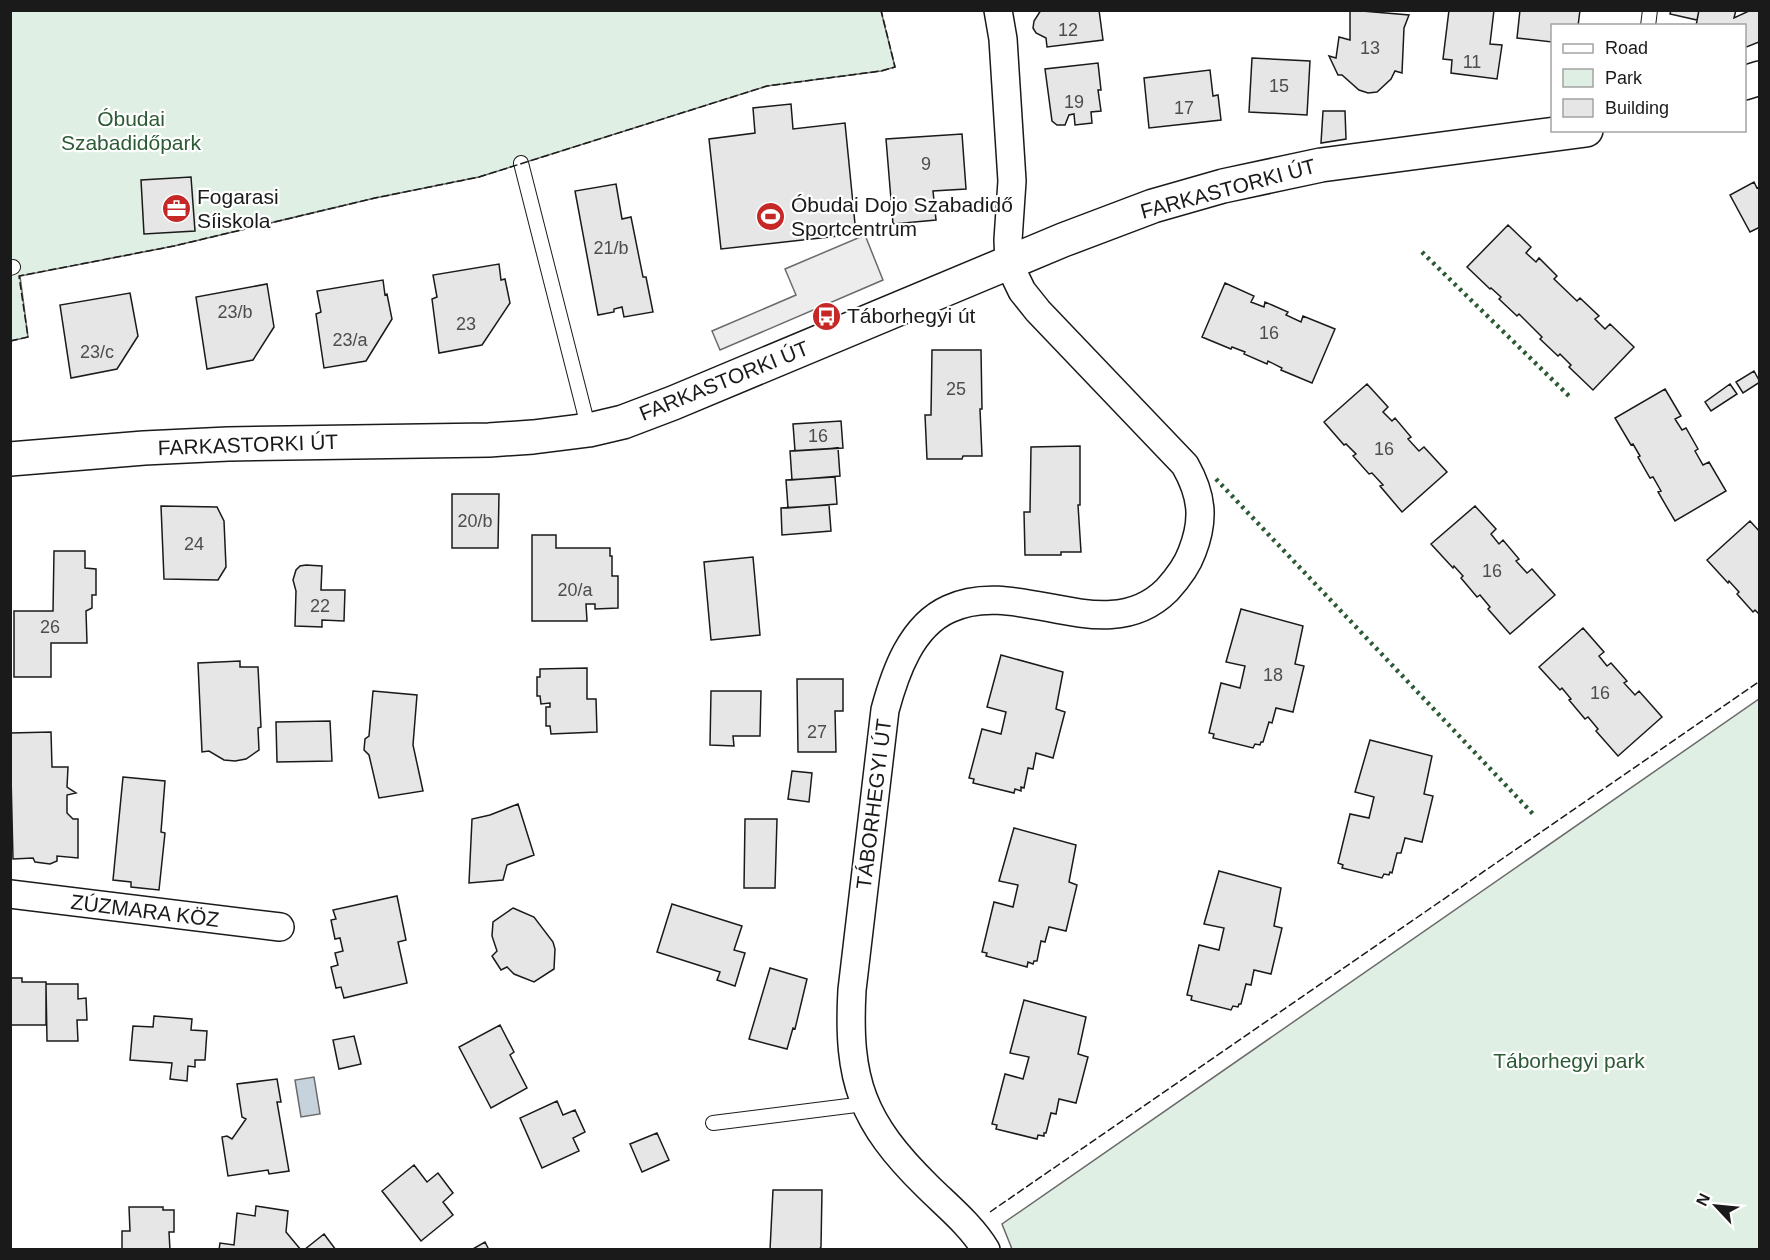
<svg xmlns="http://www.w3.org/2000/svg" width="1770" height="1260" viewBox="0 0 1770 1260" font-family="Arial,sans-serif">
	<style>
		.green { fill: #e0efe3; stroke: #6a6a6a; stroke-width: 1.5 }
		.parking { fill: #ededed; stroke: #6a6a6a; stroke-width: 1.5 }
		.water { fill: #c6d2dc; stroke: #6a6a6a; stroke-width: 1.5 }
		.building { fill: #e6e6e6; stroke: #1a1a1a; stroke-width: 1.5 }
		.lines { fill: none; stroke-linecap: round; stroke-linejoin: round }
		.service-casing { stroke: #1a1a1a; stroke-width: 16 }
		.minor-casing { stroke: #1a1a1a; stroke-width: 30 }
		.tertiary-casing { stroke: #1a1a1a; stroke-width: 36 }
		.service { stroke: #fff; stroke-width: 14 }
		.minor { stroke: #fff; stroke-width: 27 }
		.tertiary { stroke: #fff; stroke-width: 33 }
		.hedge { stroke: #2b5a34; stroke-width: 4.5; stroke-dasharray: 3 4.5; stroke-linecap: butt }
		.fence { stroke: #1a1a1a; stroke-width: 1.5; stroke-dasharray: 8 3; stroke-linecap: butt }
		.labels { text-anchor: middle; stroke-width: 4.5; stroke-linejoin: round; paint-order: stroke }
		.number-label { font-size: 18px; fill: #4d4d4d }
		.park-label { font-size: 21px; fill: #2b5a34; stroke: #fff }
		.street-label { font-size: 21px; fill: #1a1a1a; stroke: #fff }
		.poi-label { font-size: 21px; fill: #1a1a1a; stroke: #fff; text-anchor: start }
	</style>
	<rect width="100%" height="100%" fill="#fff"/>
	<path class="green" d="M10,11h871l14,56 -14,4 -114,15 -288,91 -104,21 -201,48 -154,30 8,61 -17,4z
		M1759,699v550h-747l-10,-25z"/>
	<path class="parking" d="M865,235l18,45 -163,70 -8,-19 84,-36 -11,-26z"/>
	<path class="water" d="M314,1077l6,37 -19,3 -6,-37z"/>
	<path class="building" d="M1041,10h58l4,30 -56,7 -1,-9 -10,-5 -3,-5 1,-7z
		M1350,10l59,5 -5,13 -2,45 -7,-2 -4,8 -14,13 -9,1 -9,-3 -17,-15h-4l-9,-19 7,2 3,-21 11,3z
		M1449,10h45l-4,34 12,1 -5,34 -46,-6 1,-13 -9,-1z
		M1520,10h60l-2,16h-26v16l-35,-4z
		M1671,10h28l-2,10 -27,-6z
		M1699,10h37l-2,8 17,-8h9l-1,32 -15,6v-22h-48z
		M1252,58l58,3 -3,54 -58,-3z
		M1098,63l3,27h-3l3,21 -10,1 1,11 -17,2 -1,-11 -5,1 -4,10h-8l-5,-4 -7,-52z
		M1210,70l3,26 5,-1 3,25 -72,8 -5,-50z
		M791,104l2,25 52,-6 11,111 -135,15 -12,-110 46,-6 -2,-25z
		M1323,111h22l1,28 -25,4z
		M962,134l4,55 -33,2 3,29 -43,4 -7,-85z
		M191,177l4,54 -51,3 -3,-54z
		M1754,182l3,6 3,-1v40l-10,5 -20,-37z
		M616,184l6,35 9,-2 12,60h3l7,35 -29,5 -2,-10 -8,2v3l-16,3 -23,-124z
		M1508,225l23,22 -5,6 10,9 3,-4 18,18 -3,3 23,22 3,-3 19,18 -4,3 10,10 5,-5 24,23 -41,43 -24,-23 2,-2 -11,-11 -2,2 -18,-17 2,-2 -23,-23 -2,2 -18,-17 2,-2 -10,-9 -1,1 -23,-22z
		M499,264l2,16 4,-1 5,24 -28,42 -43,8 -7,-54 5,-2 -4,-22z
		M383,280l2,15 2,-1 5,25 -26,42 -42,7 -8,-54 5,-2 -4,-21z
		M1225,283l29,13 -3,6 13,5 1,-5 23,10 -2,3 15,7 2,-6 32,13 -23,54 -31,-13 1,-2 -14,-7 -1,3 -23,-10 1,-2 -13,-5 -1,2 -29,-12z
		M267,284l7,43 -21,33 -46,9 -11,-72z
		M130,293l8,43 -21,33 -46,9 -11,-73z
		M932,350h49l1,59h-2l2,47h-19l-1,3h-35l-2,-44h6z
		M1754,371l6,11 -17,11 -7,-11z
		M1367,384l21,23 -5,5 9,9 3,-3 16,19 -3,2 11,12 5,-4 23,25 -45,40 -22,-26 3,-1 -11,-12 -3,1 -16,-18 3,-2 -10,-10 -2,1 -20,-23z
		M1730,384l7,10 -26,17 -6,-9z
		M1665,389l16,27 -6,3 7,11 4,-2 12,21 -3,2 8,14 6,-3 17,29 -51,30 -17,-29 3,-1 -8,-14 -3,1 -12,-21 2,-1 -7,-12 -2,1 -16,-27z
		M841,421l2,27 -48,3 -2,-27z
		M1080,446v59h-2l3,47h-20v3h-36l-1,-43h6l1,-65z
		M838,448l2,28 -48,4 -2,-29z
		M835,477l2,27 -49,4 -2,-28z
		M452,494h47l-1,54h-46z
		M829,505l2,26 -49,4 -1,-27z
		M161,506l56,1 7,14 2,46 -8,13 -54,-1z
		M1475,506l21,23 -5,5 8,10 4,-4 16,19 -3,2 11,12 5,-4 23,26 -45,39 -22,-25 2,-2 -10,-12 -3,2 -16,-19 2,-2 -9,-10 -1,2 -22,-24z
		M1750,521l10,11v83l-5,-5 -2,2 -16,-18 2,-2 -10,-11 -1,2 -21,-23z
		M532,535h24v13h54v8h2v20h6v32l-23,1v-5h-9l1,17h-55z
		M54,551h31v17l11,1v26h-4v13l-6,3 1,32h-36v34h-37v-66h39z
		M753,557l7,78 -49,5 -7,-78z
		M306,565l16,1 -1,24h24l-1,31 -22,-1v7l-27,-1 1,-35 -3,-11 3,-10 4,-4z
		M1241,609l62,17 -8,38 9,2 -11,46 -17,-4 -4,15 -3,-1 -6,20h-2l-1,3 -5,-1 -2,4 -40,-10 1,-4 -5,-1 12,-50 19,5 5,-22 -19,-4z
		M1583,628l21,24 -5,4 8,10 4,-3 16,18 -3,2 11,12 4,-4 23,26 -44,39 -22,-25 2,-2 -10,-12 -3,2 -16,-19 2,-1 -9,-11 -2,2 -21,-23z
		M1001,655l62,17 -7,37 9,3 -12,46 -17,-5 -3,16 -5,-1 -4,20 -3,-1v4l-6,-2 -1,4 -41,-10 1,-4 -5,-1 13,-49 19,5 5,-22 -19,-5z
		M240,661v6h18l3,60 -3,1 1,22 -13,9 -11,2 -11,-1 -15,-9 -7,1 -4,-89z
		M587,668v31h9l1,33 -46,2 -1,-8h-4v-19h4v-4l-9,1 -1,-8h-3v-19h3v-8z
		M797,679h46v32h-8l1,41h-38z
		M373,691l44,4 -4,50 10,46 -44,7 -10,-43 -5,-5 1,-11 4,-3z
		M711,691h50l-1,45h-27l1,10 -24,-1z
		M330,721l2,40 -55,1 -1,-40z
		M51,732l1,35h16l-1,20 9,6 -9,2v18l6,6h5v39l-21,-2v5l-7,3 -15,-2 -2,-4 -20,1 -3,-126z
		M1370,740l62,16 -8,38 9,2 -11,46 -17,-4 -4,15h-4l-5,20 -2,-1 -1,3 -5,-1 -2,4 -40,-10 1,-3 -5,-2 12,-49 19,4 5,-21 -19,-5z
		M792,771l20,2 -3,29 -21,-3z
		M123,777l42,4 -4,51 4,1 -6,57 -28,-3v-5l-18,-2z
		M518,804l16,51 -27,10 -4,15 -34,3 3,-64 18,-4z
		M745,819h32l-2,69h-31z
		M1014,828l62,17 -7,37 8,3 -11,46 -17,-4 -4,15 -4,-1 -4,20h-3l-1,3 -5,-2 -1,5 -41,-11 1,-3 -5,-1 12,-50 19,5 5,-22 -19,-4z
		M1219,871l62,17 -7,38 8,2 -11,46 -17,-4 -3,15 -5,-1 -5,20h-2l-1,3 -5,-1 -2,4 -40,-10 1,-4 -5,-1 12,-50 20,5 5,-22 -20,-4z
		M397,896l9,44 -8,2 9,41 -63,15 -3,-11 -5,1 -5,-21 7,-2 -3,-12 8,-2 -3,-13 -5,1 -4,-19 5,-1 -3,-9z
		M672,904l70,22 -8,24 11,3 -10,33 -18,-6 3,-8 -63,-20z
		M513,908l21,9 19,25 2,7 -1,20 -20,13 -20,-8 -7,-7 -6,3 -9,-14 5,-5 -5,-15 1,-14z
		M770,968l37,11 -12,50 -2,-1 -6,21 -38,-10z
		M10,978h12v4h24v43h-36z
		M46,984h32v15l8,-1 1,22h-10l1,21h-31z
		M1024,1000l62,17 -8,37 10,3 -12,46 -17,-4 -3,15 -5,-1 -5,20h-2v3l-6,-1 -1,4 -41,-10 1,-4 -5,-1 13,-50 18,5 6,-22 -19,-4z
		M154,1016l38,3 -1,11 16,1 -2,29h-10v7l-7,-1 -1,15 -17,-2 2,-16 -42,-3 3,-34 20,1z
		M500,1025l14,27 -4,3 17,33 -36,20 -32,-61z
		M354,1036l7,28 -22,5 -6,-29z
		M277,1079l4,23h-4l12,69 -20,3 -1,-4 -40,6 -6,-39 5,-1 5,3 14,-20 -4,-2 -5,-33z
		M557,1101l6,14 12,-5 10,22 -12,6 6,13 -37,17 -22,-50z
		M657,1133l12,27 -27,12 -12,-28z
		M414,1165l13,17 11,-9 15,20 -10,9 10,13 -32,26 -39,-50z
		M773,1190h49l-1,57 -2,3h-49z
		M256,1206l32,5 -2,21 15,18h-82l1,-7 14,2 3,-32 18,3z
		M129,1207h34v3h11v22h-5l1,18h-48v-19h8z
		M324,1234l12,16h-32z
		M485,1242l4,8h-18z"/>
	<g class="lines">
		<defs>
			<path id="service" d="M1648,26l2,-16
				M521,163l68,267
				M10,268l3,-1
				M713,1123l151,-19"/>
			<path id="minor" d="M10,894l270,33
				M986,1250c-15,-25 -39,-44 -59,-64 -65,-64 -80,-105 -75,-196l33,-280c10,-37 26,-84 64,-101 70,-33 157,42 218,-19 10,-11 20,-24 25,-38 13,-33 10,-57 -7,-87l-147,-154 -16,-20 -13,-27 -1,-24 4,-59 -9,-142 -5,-29"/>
			<path id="tertiary" d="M1744,83l16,-5
				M10,459l134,-11 84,-4 261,-4 44,-3 56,-7 34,-8 50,-19 390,-163 90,-34 70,-20 98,-21 265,-35"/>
		</defs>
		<use href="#service" class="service-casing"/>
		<use href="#minor" class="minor-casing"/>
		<use href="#tertiary" class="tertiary-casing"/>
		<use href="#service" class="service"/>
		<use href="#minor" class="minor"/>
		<use href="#tertiary" class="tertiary"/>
		<path class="hedge" d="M1422,252l147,144
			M1216,479l317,335"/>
		<path class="fence" d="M10,341l18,-4 -9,-61 155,-30 201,-48 104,-21 288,-91 114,-15 14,-4 -14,-57
			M990,1212l770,-531"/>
	</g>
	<defs>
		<symbol id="office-disc" viewBox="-11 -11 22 22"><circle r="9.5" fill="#c62828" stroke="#fff"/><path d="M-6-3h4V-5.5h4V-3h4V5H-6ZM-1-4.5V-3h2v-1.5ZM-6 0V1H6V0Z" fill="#fff"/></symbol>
		<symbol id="stadium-disc" viewBox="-11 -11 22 22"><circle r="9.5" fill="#c62828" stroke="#fff"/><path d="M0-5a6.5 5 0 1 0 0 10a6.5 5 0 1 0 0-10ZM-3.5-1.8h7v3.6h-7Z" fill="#fff"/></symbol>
		<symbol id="bus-disc" viewBox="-11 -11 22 22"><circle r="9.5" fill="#c62828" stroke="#fff"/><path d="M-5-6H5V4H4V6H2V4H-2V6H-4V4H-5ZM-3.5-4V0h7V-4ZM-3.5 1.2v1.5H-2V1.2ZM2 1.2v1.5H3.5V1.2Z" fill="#fff"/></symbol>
	</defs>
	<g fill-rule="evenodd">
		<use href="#office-disc" x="160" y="192" width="33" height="33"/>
		<use href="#stadium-disc" x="754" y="200" width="33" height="33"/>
		<use href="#bus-disc" x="810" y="300" width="33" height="33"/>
	</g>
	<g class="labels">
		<g class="number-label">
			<text x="1068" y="36">12</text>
			<text x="1370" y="54">13</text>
			<text x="1472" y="68">11</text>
			<text x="1279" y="92">15</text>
			<text x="1074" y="108">19</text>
			<text x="1184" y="114">17</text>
			<text x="926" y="170">9</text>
			<text x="611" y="254">21/b</text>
			<text x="235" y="318">23/b</text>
			<text x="466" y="330">23</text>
			<text x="1269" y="339">16</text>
			<text x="350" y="346">23/a</text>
			<text x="97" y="358">23/c</text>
			<text x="956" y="395">25</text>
			<text x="818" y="442">16</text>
			<text x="1384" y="455">16</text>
			<text x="475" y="527">20/b</text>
			<text x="194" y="550">24</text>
			<text x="1492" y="577">16</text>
			<text x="575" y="596">20/a</text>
			<text x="320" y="612">22</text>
			<text x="50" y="633">26</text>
			<text x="1273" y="681">18</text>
			<text x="1600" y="699">16</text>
			<text x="817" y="738">27</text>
		</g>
		<g class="park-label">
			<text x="131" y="126">Óbudai<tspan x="131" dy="24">Szabadidőpark</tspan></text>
			<text x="1569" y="1068">Táborhegyi park</text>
		</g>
		<g class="street-label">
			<text transform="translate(1228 189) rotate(-15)" y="7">FARKASTORKI ÚT</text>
			<text transform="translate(724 381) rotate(-22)" y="7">FARKASTORKI ÚT</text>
			<text transform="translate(248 445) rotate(-2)" y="7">FARKASTORKI ÚT</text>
			<text transform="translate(874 804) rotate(-83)" y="7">TÁBORHEGYI ÚT</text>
			<text transform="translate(145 911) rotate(7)" y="7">ZÚZMARA KÖZ</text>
		</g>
		<g class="poi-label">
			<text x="197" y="204">Fogarasi<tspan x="197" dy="24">Síiskola</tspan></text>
			<text x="791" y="212">Óbudai Dojo Szabadidő<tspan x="791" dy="24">Sportcentrum</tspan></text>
			<text x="847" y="323">Táborhegyi út</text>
		</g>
	</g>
	<rect width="1770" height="1260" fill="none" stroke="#1a1a1a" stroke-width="24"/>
	<rect x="1551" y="24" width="195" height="108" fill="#ffffff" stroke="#a3a3a3" stroke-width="1.5"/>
	<rect x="1563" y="44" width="30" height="9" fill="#ffffff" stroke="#a3a3a3" stroke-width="1.5"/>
	<text x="1605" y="54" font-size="18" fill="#1a1a1a">Road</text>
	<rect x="1563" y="69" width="30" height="18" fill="#e0efe3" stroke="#a3a3a3" stroke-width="1.5"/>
	<text x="1605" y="84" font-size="18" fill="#1a1a1a">Park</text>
	<rect x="1563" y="99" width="30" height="18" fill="#e6e6e6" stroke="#a3a3a3" stroke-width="1.5"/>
	<text x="1605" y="114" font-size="18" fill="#1a1a1a">Building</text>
	<g transform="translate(1716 1206) rotate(296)" stroke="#ffffff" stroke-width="4.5" paint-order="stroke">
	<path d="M0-4.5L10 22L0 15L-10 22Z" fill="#1a1a1a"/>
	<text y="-9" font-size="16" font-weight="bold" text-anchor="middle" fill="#1a1a1a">N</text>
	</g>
</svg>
